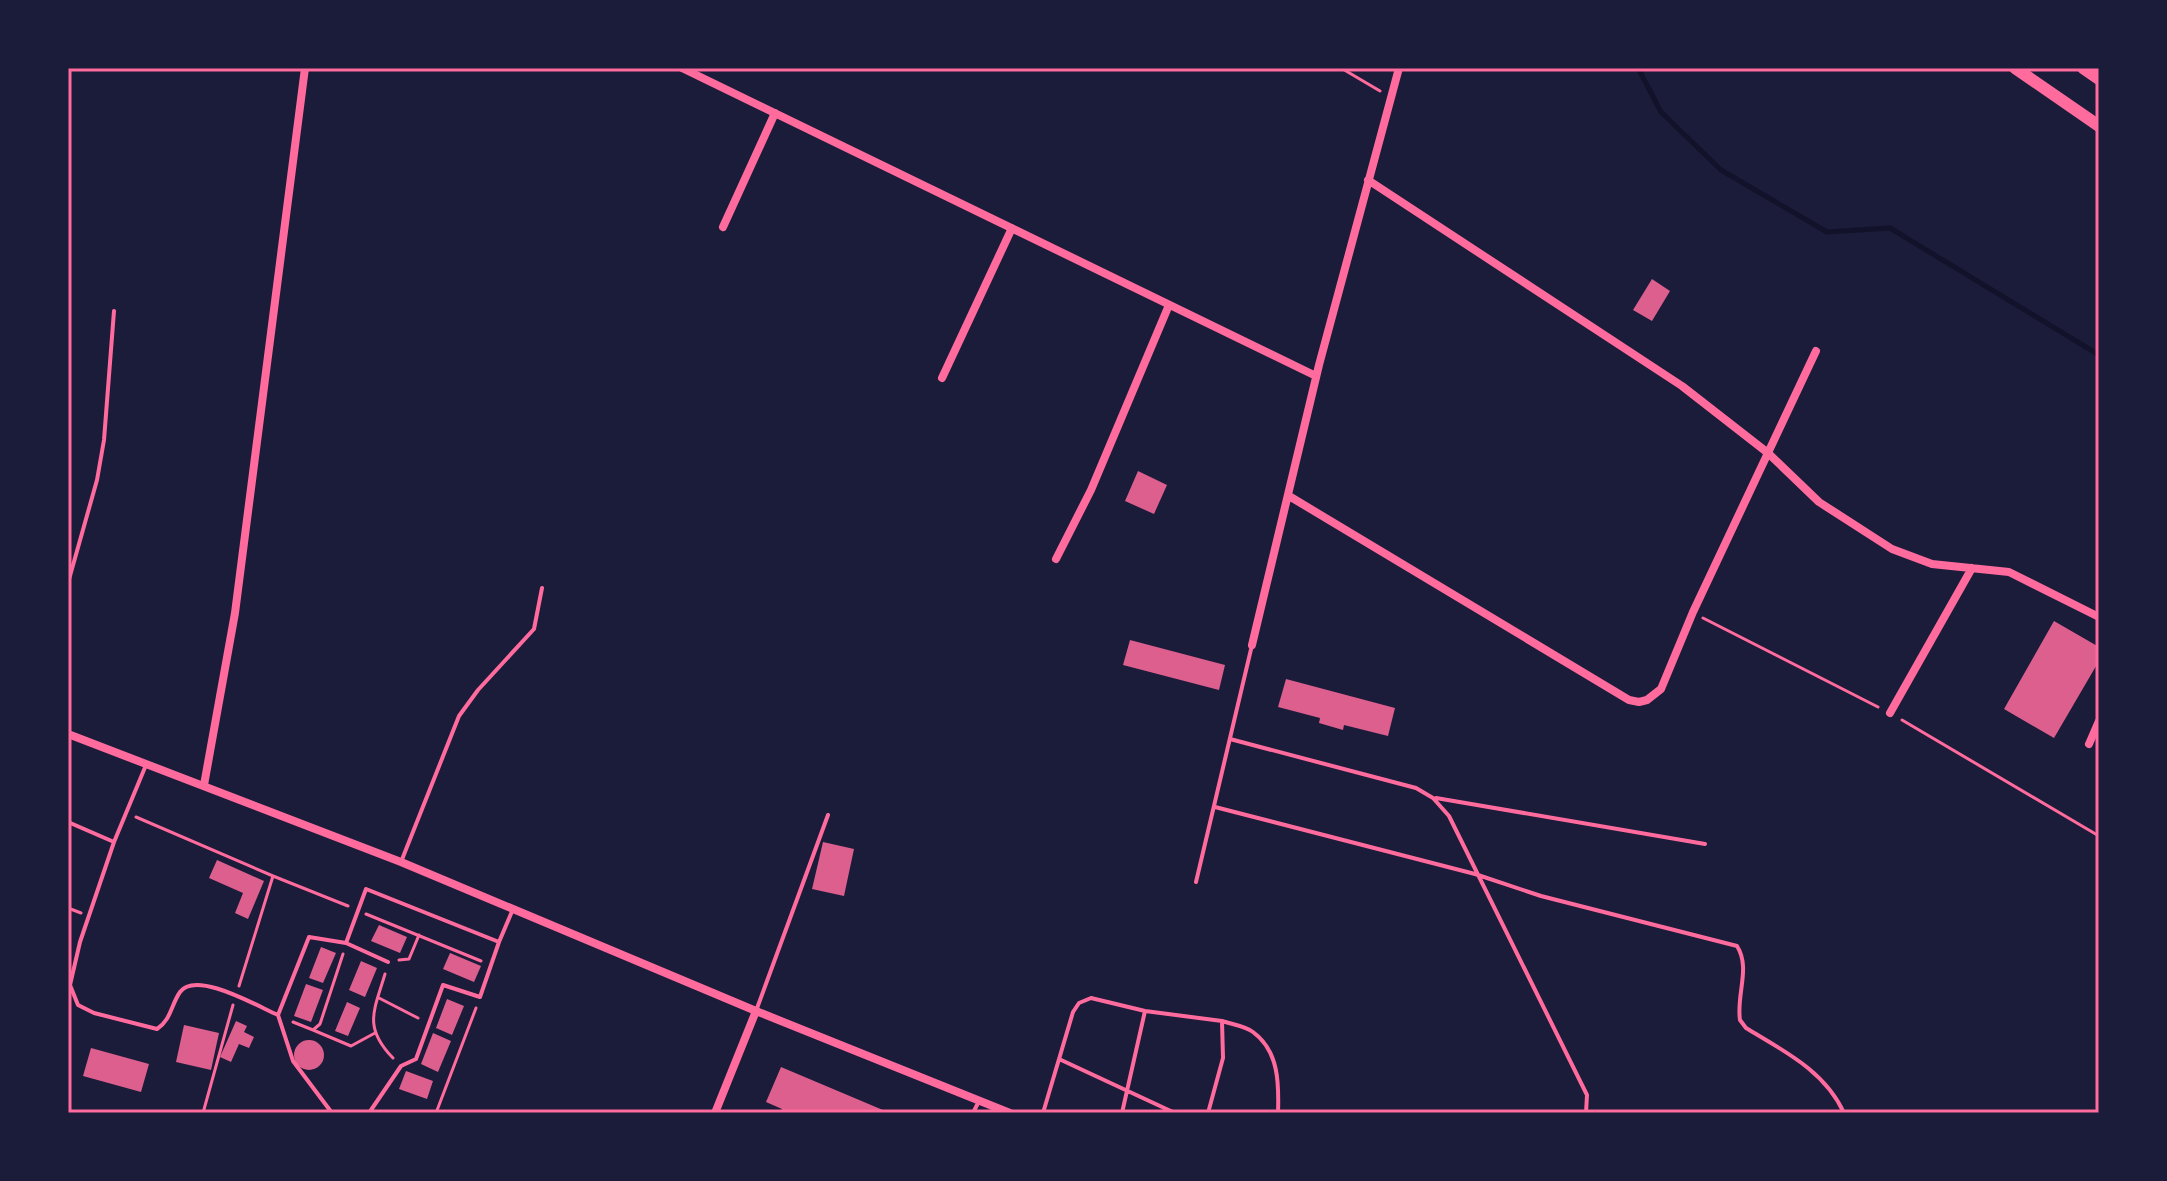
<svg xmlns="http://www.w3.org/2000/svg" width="2167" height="1181" viewBox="0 0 2167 1181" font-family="'DM Sans',sans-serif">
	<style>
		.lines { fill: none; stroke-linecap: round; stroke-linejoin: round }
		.stream { stroke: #12122b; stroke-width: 5 }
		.building { fill: #dd5f8e }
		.path { stroke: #ff6b9d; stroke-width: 3 }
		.service { stroke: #ff6b9d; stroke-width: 4 }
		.minor { stroke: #ff6b9d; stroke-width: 8 }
		.secondary { stroke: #ff6b9d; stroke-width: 12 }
		.neatline { fill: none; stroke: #ff6b9d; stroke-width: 3 }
	</style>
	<rect width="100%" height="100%" fill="#1b1b3a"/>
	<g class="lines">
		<path class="stream" d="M1638,68l23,44 60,58 106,62 63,-4 209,127"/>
	</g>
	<path class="building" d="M1652,279l18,12 -18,30 -19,-11z
		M1138,471l29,14 -13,29 -29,-13z
		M2054,621l45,26v14l-45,77 -50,-29z
		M1130,640l95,25 -6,25 -96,-25z
		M1286,679l109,29 -7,28 -44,-11 -1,5 -24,-7 1,-5 -42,-11z
		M823,842l31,7 -10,47 -32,-7z
		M217,860l47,21 -16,38 -13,-6 8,-20 -34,-15z
		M379,925l28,12 -7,16 -29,-12z
		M321,947l15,6 -13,30 -14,-5z
		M450,953l31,13 -7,16 -31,-13z
		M361,961l16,7 -12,29 -16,-7z
		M306,984l17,6 -12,32 -17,-6z
		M447,999l17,7 -12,29 -16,-7z
		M347,1002l13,6 -12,28 -13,-5z
		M236,1021l11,5 -3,6 10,5 -5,11 -10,-4 -8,18 -11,-5z
		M184,1025l35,8 -8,37 -35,-8z
		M433,1033l18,8 -13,31 -17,-8z
		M294 1055a15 15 0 1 1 30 0a15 15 0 1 1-30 0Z
		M91,1048l58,16 -8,28 -58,-16z
		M781,1067l109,46h-109l1,-4 -16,-7z
		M406,1071l27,10 -6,18 -28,-10z"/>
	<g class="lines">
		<path class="path" d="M1341,68l39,23
			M1703,618l175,89
			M1902,720l197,116
			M136,817l137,59 -34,110
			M273,876l75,30
			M68,908l13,5
			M366,914l115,47
			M399,960l10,-1 10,-24
			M385,974c-11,37 -22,53 8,84
			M379,998l39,20
			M293,1022l20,8 7,-6 23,-70
			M313,1030l38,16 24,-13
			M203,1113l30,-108
			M436,1113l40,-105"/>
		<path class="service" d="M68,583l29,-103 7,-40 10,-129
			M1230,739l186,49 17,10 16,18 138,279 -1,18
			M1436,798l269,46
			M1215,807l260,67 66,22 196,50c14,22 -1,49 3,74l6,8c38,23 79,43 98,85
			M68,822l46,20 32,-77
			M114,842l-34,100 -10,43 8,20 16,8 63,16c14,-9 14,-24 23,-37 16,-22 77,14 98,23l15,46 39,52
			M401,862l58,-146 19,-26 56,-61 8,-41
			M1196,882l56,-237
			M346,943l42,19
			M756,1011l72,-196
			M278,1015l31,-78 37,6 20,-54 133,53 14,-33
			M1222,1021c9,3 23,5 31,11 26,19 26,52 25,81
			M1059,1059l116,54
			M369,1113l32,-47 15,-7 27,-74 37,12 19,-55
			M973,1113l6,-12
			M1043,1113l30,-101 6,-9 12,-5 54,13 77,10 1,37 -15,55
			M1122,1113l23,-102"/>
		<path class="minor" d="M682,68l634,308
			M1368,180l314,206 86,67 51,49 73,47 40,15 77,8 90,45
			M723,227l52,-114
			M942,378l70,-150
			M1289,496l340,204 10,2 8,-2 14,-11 32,-77 123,-261
			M1056,559l35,-69 78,-185
			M1252,645l67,-280 80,-297
			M1890,713l82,-145
			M68,734l333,128 355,149 254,102
			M2089,744l10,-23
			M204,785l31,-172 70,-545
			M715,1113l41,-102"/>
		<path class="secondary" d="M2015,68l84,58
			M2083,68l16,11"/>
	</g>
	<rect width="2167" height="1181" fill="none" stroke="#1b1b3a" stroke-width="140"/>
	<rect x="70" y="70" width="2027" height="1041" class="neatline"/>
</svg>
